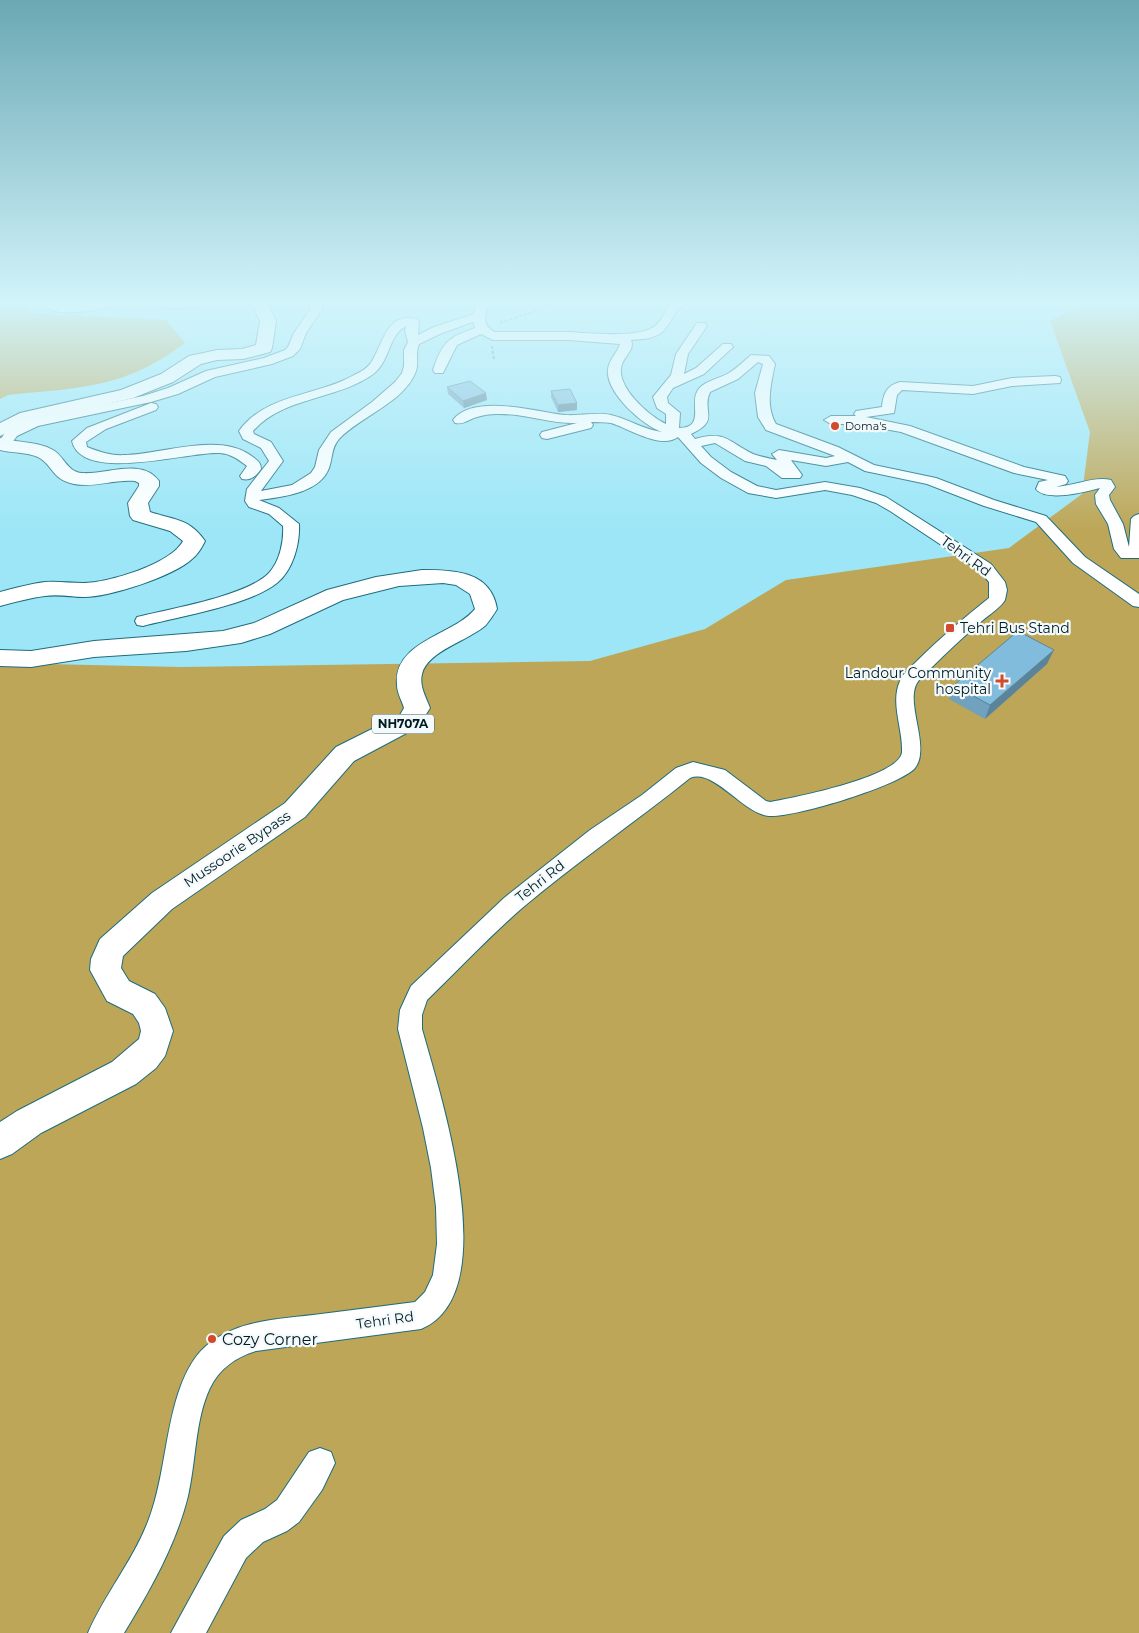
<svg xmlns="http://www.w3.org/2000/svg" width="1139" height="1633" viewBox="0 0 1139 1633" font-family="Montserrat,sans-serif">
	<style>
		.forest { fill: #bda657 }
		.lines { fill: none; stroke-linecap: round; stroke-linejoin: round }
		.minor-casing { stroke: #1f6c7c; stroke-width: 2 }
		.highway-casing { stroke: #1f6c7c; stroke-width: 2 }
		.path { stroke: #558b97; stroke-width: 2; stroke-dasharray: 3 2; stroke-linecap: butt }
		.minor { fill: #fff; fill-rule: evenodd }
		.highway { fill: #fff; fill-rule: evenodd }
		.wall { fill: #70a2bd }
		.shaded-wall { fill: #5b849a }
		.building { fill: #82bcdc; stroke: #5b849a }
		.poi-dot { fill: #d3492b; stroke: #f4fafc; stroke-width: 2 }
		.labels { text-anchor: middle; stroke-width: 4.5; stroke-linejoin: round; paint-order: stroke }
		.far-poi-label { font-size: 11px; fill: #001d24; stroke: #f4fafc; text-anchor: start }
		.shield { fill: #f4fafc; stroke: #495f65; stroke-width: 1 }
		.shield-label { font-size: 12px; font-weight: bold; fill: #001d24 }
		.street-label { font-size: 14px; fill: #001d24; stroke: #f4fafc }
		.poi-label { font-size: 14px; fill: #001d24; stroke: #f4fafc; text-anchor: start }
		.near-poi-label { font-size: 16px; fill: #001d24; stroke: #f4fafc; text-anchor: start }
	</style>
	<rect width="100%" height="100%" fill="#9ce6f7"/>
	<path class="forest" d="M0,302h30l-1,11 137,7 19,23c-20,15 -44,29 -68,36 -35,11 -73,12 -109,16l-8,4z
		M1086,302h53v1331h-1139v-970l181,4 409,-6 115,-32 81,-49 223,-32 73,-54 8,-62 -40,-111z"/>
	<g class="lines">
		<defs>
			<path id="minor" d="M309,302h12l2,6 -17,25 -6,16 -7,7 -21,8 -57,13 -37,17 -27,8 -113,24 -21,10 -9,12h-8v-8l7,-10 22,-10 114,-24 25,-8 38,-17 58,-13 21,-8 3,-3 6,-14 17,-25z
				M477,302h12c-4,13 -8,23 6,30 25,0 49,0 73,0 21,1 66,6 84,-4 11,-6 12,-19 22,-26h15c-4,4 -10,6 -13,10 -14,24 -16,26 -45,28 4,9 -6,16 -9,24 -8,22 27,52 44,60v-10l-9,-6 -4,-11 18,-22 5,-21 21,-31h8l2,3 -19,28 -4,20 12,-6 27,-24h8l2,3 -29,27 -31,14 -6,9 1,6 12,10 -1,15c26,0 11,-24 18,-36 5,-11 22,-13 32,-19 8,-5 15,-12 22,-18l18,1 6,8c-4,20 -10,41 1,60l62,23 36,18 62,13 58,22 52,16 39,41 54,37v13l-6,-1 -60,-43 -37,-41 -52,-16 -57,-22 -62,-13 -17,-9 -22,4 -35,-6 11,15 -2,3h-18l-16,-12 -21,-5 -30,-18 -14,3 10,11 20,15 26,14 19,4 49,-8 35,6 26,9 105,67 14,18 2,8 -2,10c-5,8 -15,14 -22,20 -19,16 -36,32 -53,49 -4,4 -10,9 -13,14 -10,17 6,50 3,71 0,4 -2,10 -5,14 -16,18 -122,50 -146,48 -26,-2 -55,-48 -79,-38 -56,45 -115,85 -169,131 -33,29 -63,61 -94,91l-5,15v14c18,65 84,265 -1,300l-165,22c-20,6 -37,18 -46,37 -15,31 -14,74 -22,108 -12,49 -38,94 -64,137h-36c17,-40 47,-74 62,-117 14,-39 15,-82 28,-122 6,-18 14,-36 28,-48 31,-27 77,-27 115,-32 32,-4 63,-8 94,-12l10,-10 8,-17 4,-31 -1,-37 -5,-39 -8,-40 -25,-99 2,-19 11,-24 93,-88 86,-68 52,-35 34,-27 17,-6 32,8 41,31 4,1c22,-4 130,-25 132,-50 1,-23 -12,-49 -2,-71 3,-8 11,-14 17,-20 23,-23 47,-43 72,-63v-16l-10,-12 -89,-59 -14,-8 -24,-8 -27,-5 -49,8 -28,-5 -27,-15 -20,-15 -23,-26c-17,13 -50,-9 -67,-14 -7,-1 -14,-1 -20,-1l2,3 -2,3 -44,11 -5,-1 -2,-3 2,-3 35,-9c-27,1 -53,-10 -81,-9 -6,0 -13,1 -19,3 -8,2 -13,8 -22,6l-2,-3c20,-27 85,-8 112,-5 15,1 30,-3 46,0 17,4 33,15 51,17 -20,-7 -57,-40 -54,-63 1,-9 9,-16 12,-25l-52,-4h-75l-12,-6 -24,11 -14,28h-8l-2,-3c9,-27 15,-33 42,-42l-2,-6 -31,11 -23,11c-4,9 0,18 -3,27 -11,31 -55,45 -77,68 -8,9 -6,18 -10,29 -9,25 -47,29 -70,32l20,8 20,16c1,20 -6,46 -22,59 -27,22 -99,34 -134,43l-6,-1 -2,-4 2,-4c32,-8 110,-21 132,-44 11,-12 15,-32 14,-47l-14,-12 -20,-7 -4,-6 2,-12 22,-28 -8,-13 -18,-9 -4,-8c26,-37 79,-35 115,-56 7,-3 14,-7 18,-14 12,-19 14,-49 45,-42l2,3 -1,13 16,-8 40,-13zM406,326l-1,5 3,11 -4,8v16l-2,7 -7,9 -23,20 -41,30 -12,18 -4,17 -4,6 -19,12 -31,6 22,-30 -12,-19 -17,-8 -1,-3c30,-34 83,-31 119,-56 18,-12 16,-40 34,-49zM758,362l5,2 -8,29 3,24 8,13 69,26 -9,2 -47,-8 -7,4 5,6c-8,-2 -16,-3 -24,-6 -25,-12 -27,-24 -58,-15l-4,-5c30,-14 10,-22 19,-42l28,-13z
				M1055,376l5,1 1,3 -1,3 -48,3 -39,8 -71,-4 -5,5 -3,18 -28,4 44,9 114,41 41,9 3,5 -2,3 -10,3c17,-1 39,-11 55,-7l4,7 -6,8 1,5 13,24 6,23 2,-28 3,-3 5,-2v44h-18l-7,-9 -6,-25 -12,-20 -1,-9 5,-7c-15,4 -54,14 -64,1l3,-7 9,-2 -34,-7 -113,-41 -44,-8h-26l-7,-4 7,-4h25l-2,-2 2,-3 26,-4c1,-13 5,-22 18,-25l73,4 39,-8z
				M151,403l5,1 2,3 -2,3 -50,19 -20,13 1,5c13,5 24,9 38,8 38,-1 96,-24 128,2 5,4 8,6 8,12 -5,7 -10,12 -19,10l-2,-3 7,-10c-9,-7 -16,-12 -27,-13 -32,-2 -138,31 -148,-12l15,-13z
				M320,1448l11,4 4,11 -13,27 -23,32 -12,9 -24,11 -17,16 -40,75h-35l53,-97 17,-16 24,-11 12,-9 32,-48z"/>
			<path id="highway" d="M41,302h78l-2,3 -6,2c-18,3 -57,13 -70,-5z
				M151,302h50l-2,3c-13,4 -33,4 -46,0z
				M251,302h16l9,19 -4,27 -2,4 -27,7 -26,1 -16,4 -28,18 -40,16 -100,23 -33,15v-13l20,-10 101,-23 40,-16 28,-18 28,-6 25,-1 14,-4 4,-24z
				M0,438c17,5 37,3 53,12 11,6 14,22 29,23 23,2 60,-16 77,8v5l-11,17 2,9c24,8 39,6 55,29l-1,2c-3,6 -7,12 -12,16 -18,17 -82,38 -108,38 -13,0 -25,-3 -39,-1 -15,2 -30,6 -45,10v-14c15,-4 30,-8 45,-10 13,-1 25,1 38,1 25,0 88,-19 100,-42l-13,-10 -37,-11 -3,-4 -2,-13 11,-17v-3l-4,-2c-21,-2 -40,7 -61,3 -23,-5 -20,-18 -36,-27 -11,-5 -26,-4 -38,-7z
				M422,570c32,0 69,1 75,39 -3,5 -7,11 -11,16 -16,15 -59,26 -64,49 -3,12 4,23 8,34l-12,19 -64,34 -49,56 -133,92 -49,47 -2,12 8,13 26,13 10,14 8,23 -8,25 -9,12 -20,16 -95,49 -29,21 -12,5v-37l17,-11 95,-49 27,-23 2,-8 -2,-8 -6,-9 -26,-13 -17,-31 1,-11 9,-20 52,-46 133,-90 51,-56 64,-32 4,-7c-2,-7 -7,-15 -7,-23 -4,-44 57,-50 78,-76l-5,-15 -14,-9 -13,-2 -44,3 -56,14 -73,34 -29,9 -55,8 -92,6 -63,10 -31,-1v-16l31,1 63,-10 129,-10 31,-8 73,-33 49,-13z"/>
		</defs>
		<use href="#minor" class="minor-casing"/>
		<use href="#highway" class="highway-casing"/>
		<path class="path" d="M500,323l62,-21
			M492,346l2,14"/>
		<use href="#minor" class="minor"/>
		<use href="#highway" class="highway"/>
	</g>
	<path class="wall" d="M447,387l40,13 -23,8 -16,-14z
		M551,391l26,19 -19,2 -7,-15z
		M1047,664l-62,55 -36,-20 5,-14z"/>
	<path class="shaded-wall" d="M486,393l1,7 -23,8 -1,-7z
		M577,403v7l-19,2v-7z
		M1054,650l-7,14 -62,55 5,-14z"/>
	<path class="building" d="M470,381l16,12 -23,8 -16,-14z
		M570,389l7,14 -19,2 -7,-14z
		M1018,631l36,19 -64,55 -36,-20z"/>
	<linearGradient id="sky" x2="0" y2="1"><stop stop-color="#6aa8b4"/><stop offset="0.57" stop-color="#d2f4fb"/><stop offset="1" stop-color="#d2f4fb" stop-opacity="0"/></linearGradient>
	<rect width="1139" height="531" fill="url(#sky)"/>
	<g class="poi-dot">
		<circle cx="835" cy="426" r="5"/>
		<rect x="945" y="623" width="10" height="10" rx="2.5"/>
		<path d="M999.5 673.5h5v5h5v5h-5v5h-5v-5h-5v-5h5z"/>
		<circle cx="212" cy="1339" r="5"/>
	</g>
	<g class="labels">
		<g class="far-poi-label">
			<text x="845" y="430">Doma's</text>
		</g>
		<rect class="shield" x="372" y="714.5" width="62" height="19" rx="4"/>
		<g class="shield-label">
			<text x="403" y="728">NH707A</text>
		</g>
		<g class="street-label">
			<text transform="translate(966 556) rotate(36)" y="5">Tehri Rd</text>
			<text transform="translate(237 849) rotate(-34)" y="5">Mussoorie Bypass</text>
			<text transform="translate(540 881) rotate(-38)" y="5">Tehri Rd</text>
			<text transform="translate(385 1320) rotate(-8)" y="5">Tehri Rd</text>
		</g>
		<g class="poi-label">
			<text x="960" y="633">Tehri Bus Stand</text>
			<text x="991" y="678" text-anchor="end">Landour Community<tspan x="991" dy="16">hospital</tspan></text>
		</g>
		<g class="near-poi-label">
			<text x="222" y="1345">Cozy Corner</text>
		</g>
	</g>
</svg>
